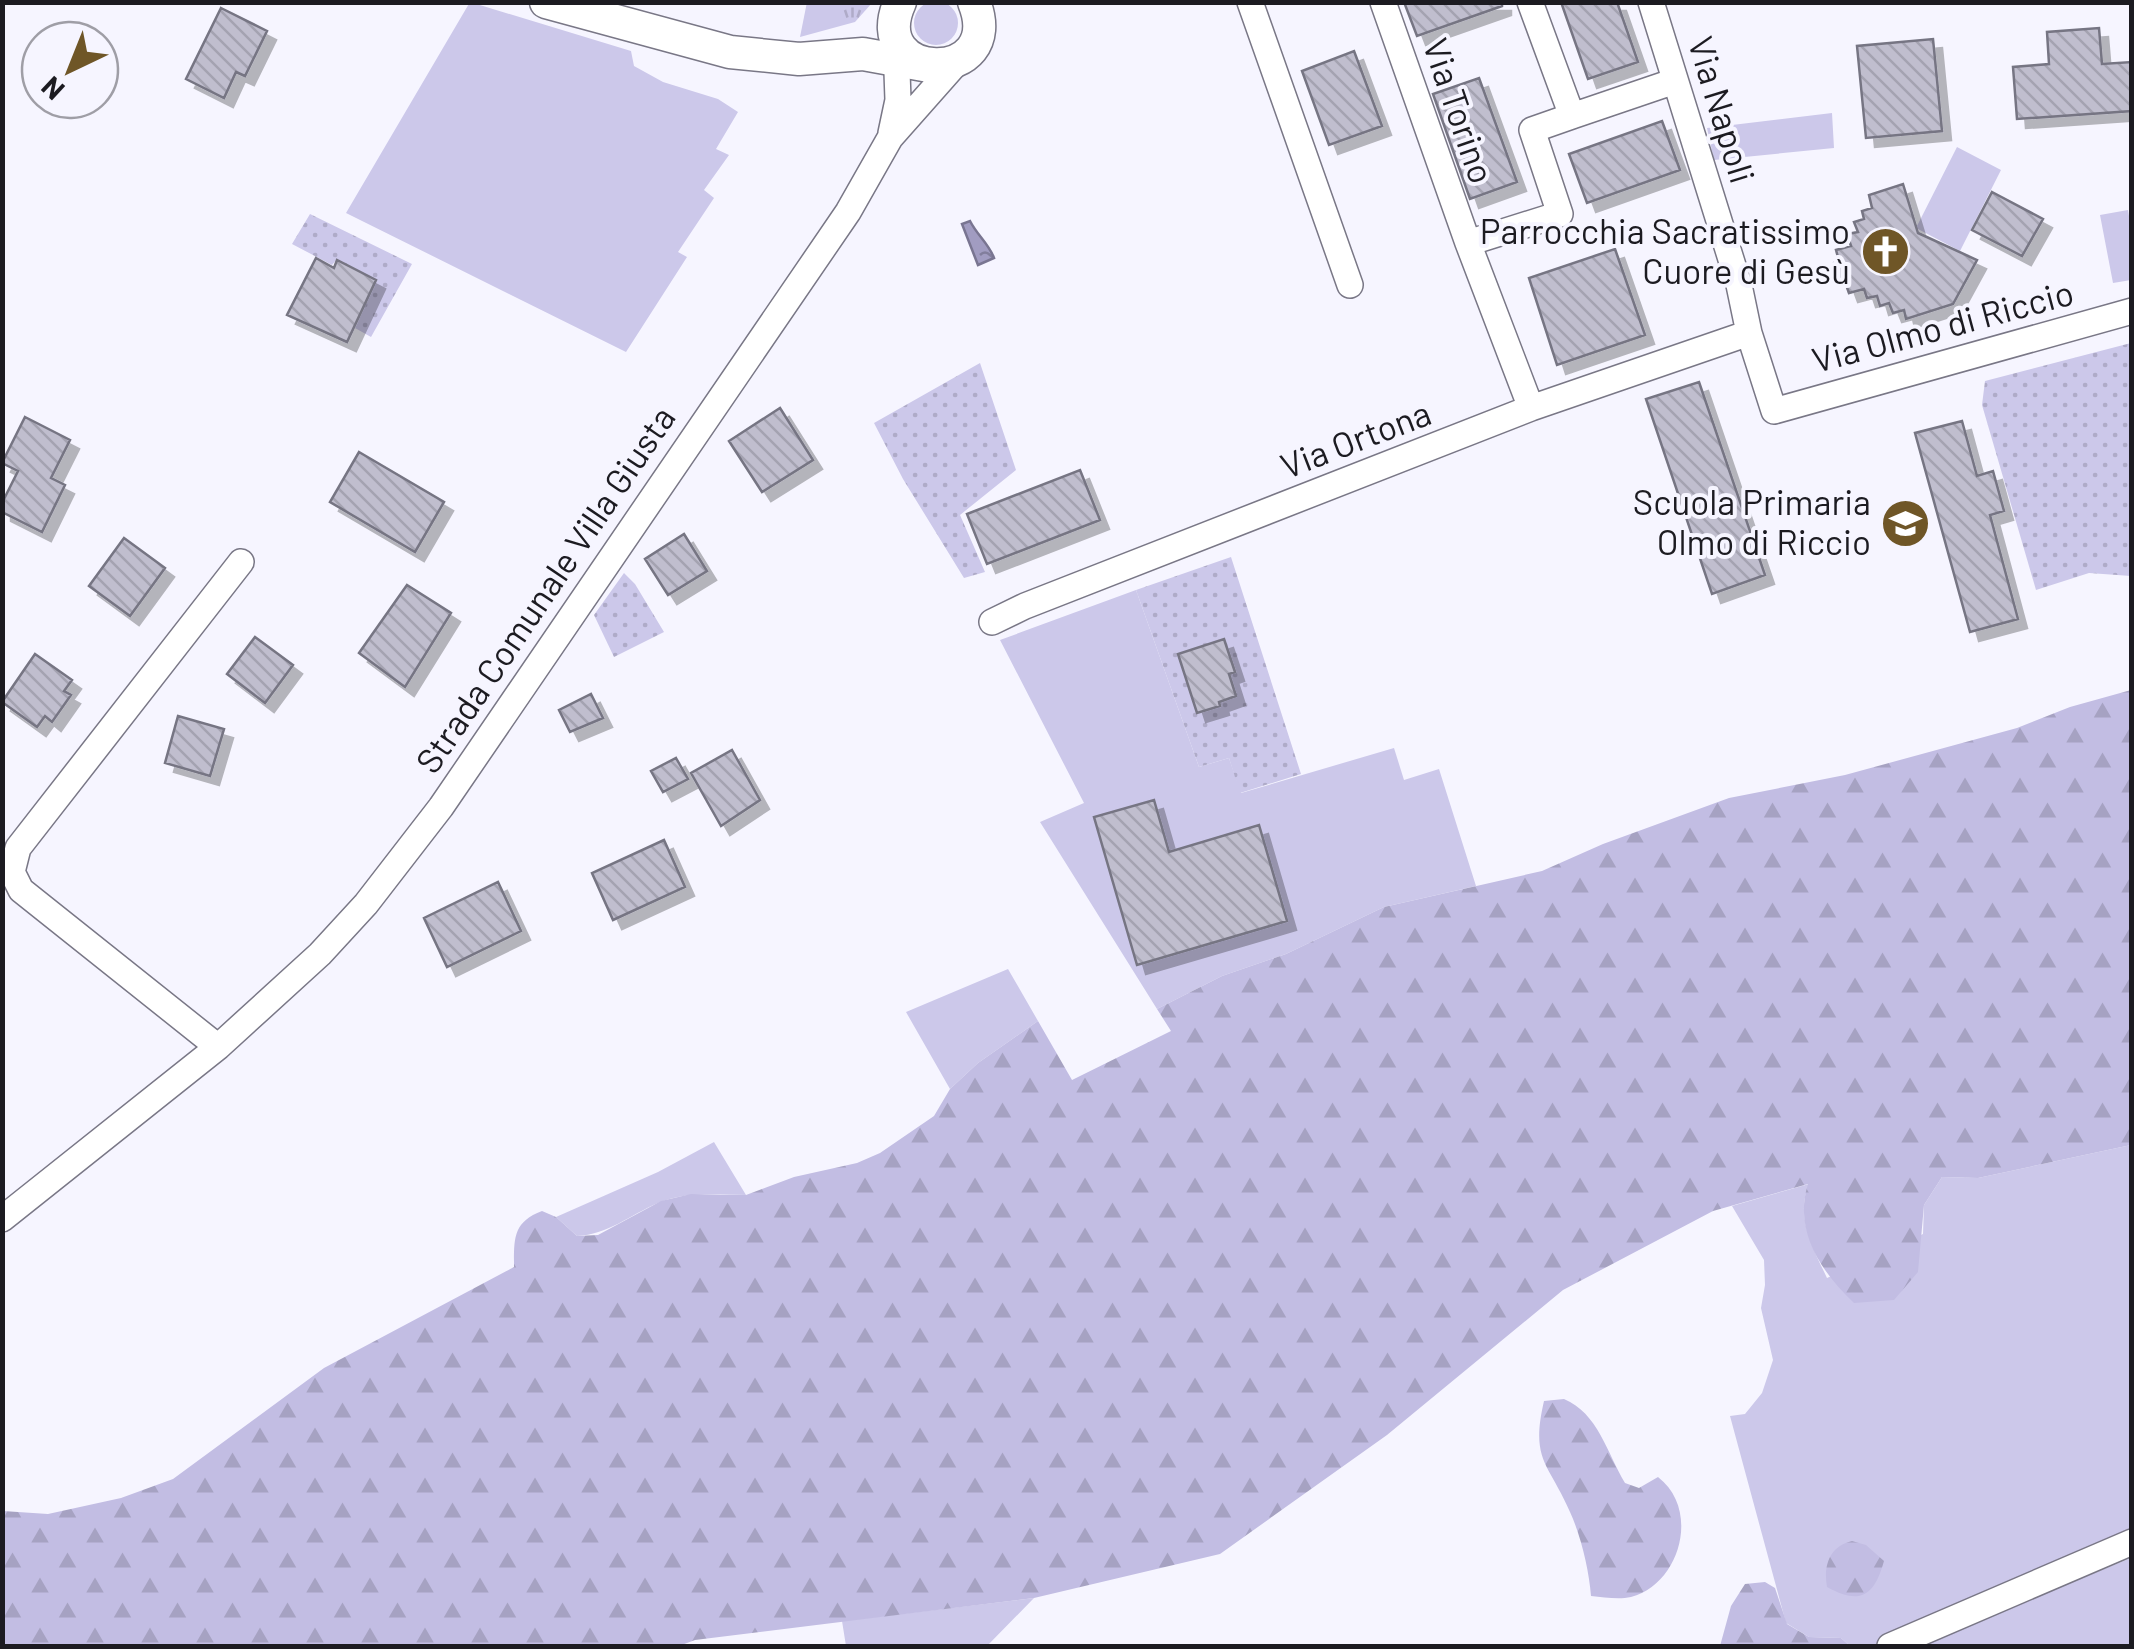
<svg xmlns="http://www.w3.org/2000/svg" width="2134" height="1649" viewBox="0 0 2134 1649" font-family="Barlow,sans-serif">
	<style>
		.grass { fill: #ccc8ea }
		.forest { fill: url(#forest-firs) }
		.park { fill: url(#park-tufts) }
		.garden { fill: url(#garden-dots) }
		.water { fill: url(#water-ripples); stroke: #797591; stroke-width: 2.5 }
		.building { fill: url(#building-back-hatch); stroke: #767583; stroke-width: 2.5; filter: url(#shadow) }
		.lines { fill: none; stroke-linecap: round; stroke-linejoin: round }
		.minor-casing { stroke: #797786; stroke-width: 28 }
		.tertiary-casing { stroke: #797786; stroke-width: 35 }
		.minor { stroke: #fff; stroke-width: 25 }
		.tertiary { stroke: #fff; stroke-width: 32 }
		.labels { text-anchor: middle; stroke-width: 8; stroke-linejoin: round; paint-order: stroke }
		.street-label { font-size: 35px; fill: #1c1b21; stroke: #f6f5ff }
		.poi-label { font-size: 35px; fill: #1c1b21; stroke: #f6f5ff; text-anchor: end }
	</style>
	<defs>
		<pattern id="forest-firs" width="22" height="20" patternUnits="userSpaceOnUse" patternTransform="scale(2.5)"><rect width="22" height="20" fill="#c2bde3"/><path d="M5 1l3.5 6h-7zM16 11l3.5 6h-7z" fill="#a6a2c2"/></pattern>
		<pattern id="park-tufts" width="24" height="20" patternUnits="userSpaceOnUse" patternTransform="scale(2.5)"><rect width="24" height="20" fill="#ccc8ea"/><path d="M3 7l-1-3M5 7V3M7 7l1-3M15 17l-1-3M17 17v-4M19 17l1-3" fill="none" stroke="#afabc8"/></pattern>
		<pattern id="garden-dots" width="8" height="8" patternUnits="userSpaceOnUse" patternTransform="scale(2.5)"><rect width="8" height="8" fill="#ccc8ea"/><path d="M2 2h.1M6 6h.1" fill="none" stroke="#afabc8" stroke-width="1.8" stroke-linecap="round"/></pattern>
		<pattern id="water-ripples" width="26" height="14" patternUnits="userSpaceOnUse" patternTransform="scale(2.5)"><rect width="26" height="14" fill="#a19cc1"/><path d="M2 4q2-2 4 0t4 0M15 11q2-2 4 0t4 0" fill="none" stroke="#827e9c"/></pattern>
		<pattern id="building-back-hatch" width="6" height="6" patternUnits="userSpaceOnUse" patternTransform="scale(2.5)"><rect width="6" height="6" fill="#c0bece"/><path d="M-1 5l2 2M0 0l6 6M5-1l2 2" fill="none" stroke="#a4a3b1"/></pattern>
		<filter id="shadow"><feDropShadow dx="9" dy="9" stdDeviation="0" flood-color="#0004"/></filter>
	</defs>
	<rect width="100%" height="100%" fill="#f6f5ff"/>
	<path class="grass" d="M914 23a22 22 0 1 1 44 0a22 22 0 1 1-44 0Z
		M470,2l161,49 3,15 29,16 55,17 20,13 -22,37 13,6 -25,35 10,8 -36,54 9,5 -61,95 -280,-139z
		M1832,113l2,35 -120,12 -7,-32z
		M1957,147l44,23 -41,81 -44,-23z
		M2128,210l3,18v52l-18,3 -13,-68z
		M1136,590l63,177 30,-9 12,35 153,-45 10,32 35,-11 37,117 -92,21 -98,47 -64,22 -65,33 -117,-187 44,-19 -84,-163z
		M1008,969l30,52 -60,42 -28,26 -44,-77z
		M714,1142l32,53c-30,-1 -59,-4 -88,8 -28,12 -51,32 -81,33l-21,-19 102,-45z
		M2131,1145v390l-259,111h-22l-9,-8 -32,-1 -23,-14 -56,-207 15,-2 17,-21 11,-33 -12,-52 4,-23 -1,-25 -32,-54 77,-22c-14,33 4,64 18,94l96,-44 1,-29 18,-28 36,1z
		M2131,1558v88h-215z
		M1034,1598l-47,48h-141l-4,-25z"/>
	<path class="forest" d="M2131,690v455l-153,33 -36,-1 -18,28 -6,67 -24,28 -40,3c-33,-31 -61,-73 -46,-119l-95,27 -150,79 -176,145 -167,119 -186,44 -339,42 -16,6h-676v-135l45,3 73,-16 52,-19 151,-111 190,-101c0,-29 -1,-45 28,-56l14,6 21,19 21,-1 63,-34 30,-7 55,1 48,-18 63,-14 23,-10 54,-37 16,-27 28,-26 60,-42 34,59 99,-49 -14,-22 65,-33 64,-22 98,-47 158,-36 61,-27 126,-46 116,-23 172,-47 53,-21z
		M1564,1399c34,14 43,54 61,84l14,5 19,-11c43,33 22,107 -27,120 -13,3 -27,0 -40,-1 -2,-26 -10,-60 -21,-84 -21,-49 -40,-51 -26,-111z
		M1852,1541l14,4 18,16c-10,36 -24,44 -57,26 -4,-22 3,-41 25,-46z
		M1765,1582l10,6 12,36 22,13 32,1 9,8h-130l11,-40 14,-22z"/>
	<path class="park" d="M807,2h65v1l-17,19 -55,15z"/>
	<path class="garden" d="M310,214l102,50 -41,73 -16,-9 21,-48 -39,-21 -5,6 -40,-21z
		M2131,343v233l-42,-3 -53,17 -54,-185 3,-24z
		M980,363l36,107 -56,45 25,57 -21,6 -61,-99 -29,-56z
		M1231,557l70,217 -61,19 -11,-35 -30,9 -63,-177z
		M624,573l11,11 29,48 -50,25 -20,-42z"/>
	<path class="water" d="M970,221c7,14 19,23 24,37l-16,7 -16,-41z"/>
	<path class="building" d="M1404,2h98v4l-85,30z
		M1561,2h56l21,60 -50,17z
		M221,8l46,23 -22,45 -9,-4 -12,26 -38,-19z
		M2099,28l3,36 30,-2v49l-115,8 -4,-52 36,-3 -2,-32z
		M1933,39l9,92 -76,7 -9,-92z
		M1354,51l28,75 -53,19 -27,-74z
		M1479,78l38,104 -47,17 -37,-105z
		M1662,121l18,49 -93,33 -18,-49z
		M1903,184l15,49 59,27 -24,44 -47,15 -2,-9 -11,3 -4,-10 -9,3 -3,-10 -10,2 -3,-9 -15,4 -4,-11 -5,2 -6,-21 5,-2 -3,-11 15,-4 -4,-12 11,-2 -4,-10 10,-3 -2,-8 10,-3 -3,-13z
		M1992,192l51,27 -21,37 -50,-26z
		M1615,249l30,86 -88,30 -28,-87z
		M316,258l18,10 3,-8 39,20 -29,62 -60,-27z
		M1699,382l66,193 -53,19 -66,-195z
		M780,408l33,52 -51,32 -33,-51z
		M25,417l45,23 -19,38 14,7 -23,47 -40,-20v-9l16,-32 -16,-8z
		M1962,421l15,55 16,-5 11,40 -14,4 28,104 -48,13 -55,-199z
		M359,452l85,50 -29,50 -85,-50z
		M1080,470l20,50 -113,44 -20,-50z
		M684,534l23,37 -39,24 -23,-36z
		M124,538l41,30 -35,48 -41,-30z
		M407,585l44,28 -46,74 -46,-34z
		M255,637l38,28 -28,38 -38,-29z
		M1224,639l11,33 -6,2 7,22 -17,6 1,4 -23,7 -19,-59z
		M35,654l37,26 -8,11 7,4 -19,27 -7,-6 -8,11 -35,-25z
		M591,694l12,24 -33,14 -11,-22z
		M178,716l46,13 -14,47 -45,-13z
		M732,750l28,50 -39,26 -30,-53z
		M676,758l12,21 -25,13 -12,-21z
		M1154,800l15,52 90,-27 28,96 -150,44 -43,-148z
		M664,840l21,47 -72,33 -21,-47z
		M498,882l23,49 -74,36 -23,-49z"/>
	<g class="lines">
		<defs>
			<path id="minor" d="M1250,2l100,283
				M1383,2l85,241
				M1530,2l42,114 -40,14 28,84 -92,29 63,165
				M1651,2l88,283 10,48 25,78 358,-100
				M1572,116l103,-35
				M891,133l7,-33 -2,-56
				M992,622l33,-16 506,-198 218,-75
				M218,1047l-197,-157 -9,-18 6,-24 223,-286
				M2,1219l216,-172 102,-93 46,-50 75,-97 407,-595 42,-74 69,-78
				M1890,1646l242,-104"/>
			<path id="tertiary" d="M546,2l184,50 69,7 64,-5 66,12
				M900,2c-37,81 108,85 74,0"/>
		</defs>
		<use href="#minor" class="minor-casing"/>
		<use href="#tertiary" class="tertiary-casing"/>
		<use href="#minor" class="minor"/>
		<use href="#tertiary" class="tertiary"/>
	</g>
	<defs>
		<symbol id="church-disc" viewBox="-11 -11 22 22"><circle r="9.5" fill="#6f5627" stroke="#f6f5ff"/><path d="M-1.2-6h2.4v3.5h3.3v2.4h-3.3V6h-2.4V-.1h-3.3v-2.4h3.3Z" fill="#fff"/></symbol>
		<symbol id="school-disc" viewBox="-11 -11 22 22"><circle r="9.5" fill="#6f5627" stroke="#f6f5ff"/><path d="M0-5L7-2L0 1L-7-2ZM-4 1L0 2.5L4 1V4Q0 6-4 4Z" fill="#fff"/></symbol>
	</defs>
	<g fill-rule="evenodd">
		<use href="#church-disc" x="1858" y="224" width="55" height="55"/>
		<use href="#school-disc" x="1878" y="496" width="55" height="55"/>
	</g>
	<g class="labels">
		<g class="street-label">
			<text transform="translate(1721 110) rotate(73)" y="12">Via Napoli</text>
			<text transform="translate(1458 111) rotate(71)" y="12">Via Torino</text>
			<text transform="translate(1943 327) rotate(-15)" y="12">Via Olmo di Riccio</text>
			<text transform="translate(1356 440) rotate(-21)" y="12">Via Ortona</text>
			<text transform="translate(546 590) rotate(-56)" y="12">Strada Comunale Villa Giusta</text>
		</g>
		<g class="poi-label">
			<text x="1850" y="244">Parrocchia Sacratissimo<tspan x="1850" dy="40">Cuore di Gesù</tspan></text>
			<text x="1871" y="515">Scuola Primaria<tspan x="1871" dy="40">Olmo di Riccio</tspan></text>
		</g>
	</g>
	<rect width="2134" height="1649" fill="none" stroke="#1c1b21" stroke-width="10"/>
	<g transform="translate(70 70) rotate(223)"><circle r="48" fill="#f6f5ff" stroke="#9f9ea6" stroke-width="2.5"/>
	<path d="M0-8L18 38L0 25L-18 38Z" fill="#6f5627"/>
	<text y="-15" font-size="28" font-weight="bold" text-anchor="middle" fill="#1c1b21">N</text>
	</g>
</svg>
